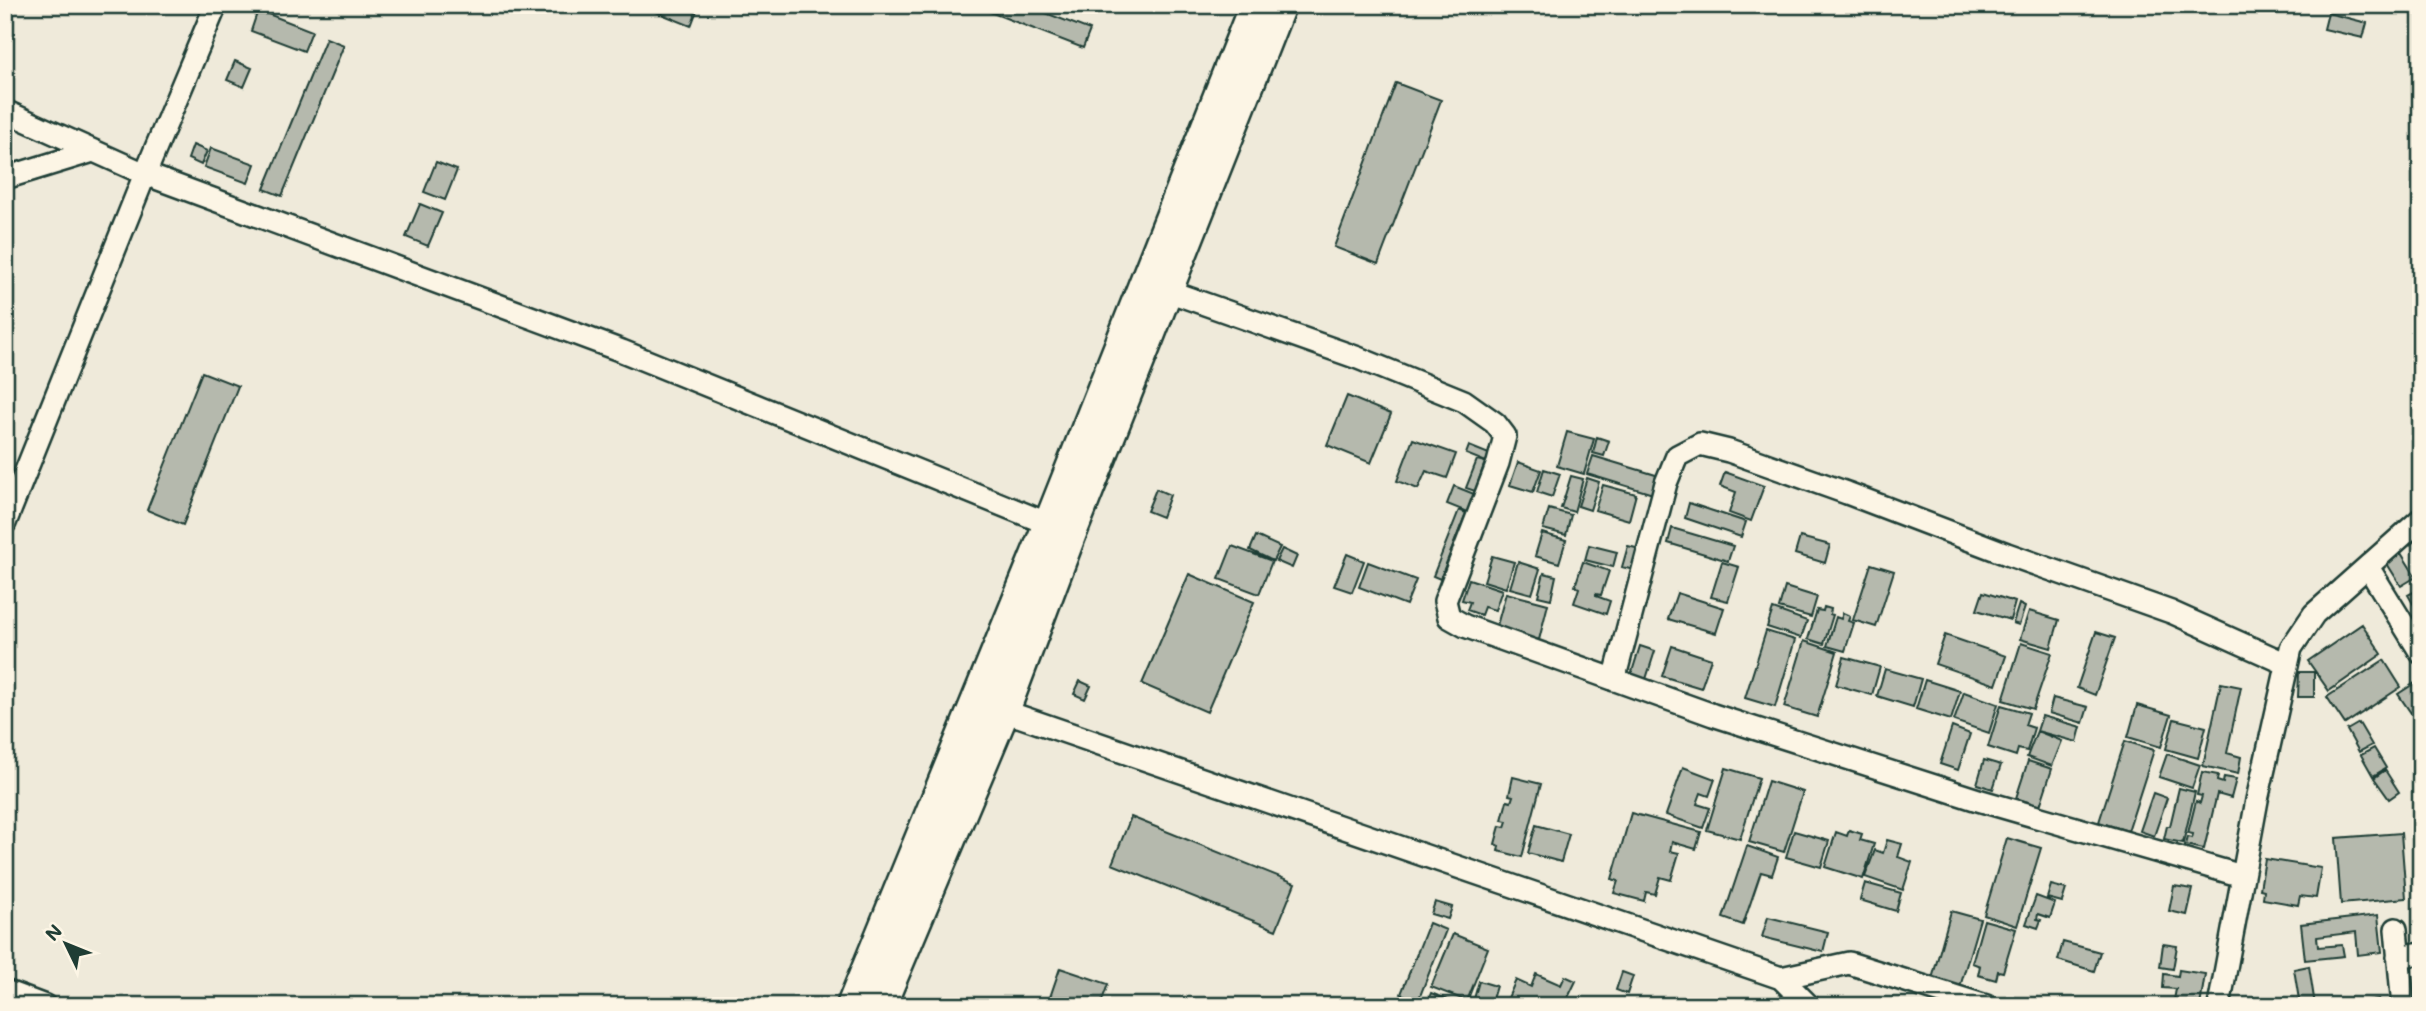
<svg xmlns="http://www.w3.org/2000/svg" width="2426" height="1011" viewBox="0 0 2426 1011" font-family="Mali,sans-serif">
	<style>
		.building { fill: #b5b9ad; stroke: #1f3d34; stroke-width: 2 }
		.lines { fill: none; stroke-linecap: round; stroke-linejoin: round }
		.street-casing { stroke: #1f3d34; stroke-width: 26 }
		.secondary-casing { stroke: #1f3d34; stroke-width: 35 }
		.street { stroke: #fcf5e5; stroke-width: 21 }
		.secondary { stroke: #fcf5e5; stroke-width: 30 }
	</style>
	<rect width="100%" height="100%" fill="#efeada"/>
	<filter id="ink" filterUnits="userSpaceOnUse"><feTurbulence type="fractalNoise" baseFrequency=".0143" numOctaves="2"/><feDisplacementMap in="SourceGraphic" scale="14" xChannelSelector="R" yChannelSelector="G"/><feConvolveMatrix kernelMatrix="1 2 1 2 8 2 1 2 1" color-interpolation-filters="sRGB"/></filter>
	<g filter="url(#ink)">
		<path class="building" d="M639,5h60l-8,21z
			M972,5h53l65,25 -7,18z
			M258,10l54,21 -8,20 -53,-20z
			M2328,13l39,10 -4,15 -39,-9z
			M326,38l18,7 -62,151 -18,-7z
			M235,61l17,7 -8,19 -17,-7z
			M1396,83l45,17 -63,164 -44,-17z
			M193,145l14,6 -6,14 -13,-6z
			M211,148l44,16 -7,19 -44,-16z
			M436,162l21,8 -12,30 -21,-8z
			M420,204l22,9 -14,33 -22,-9z
			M202,372l36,14 -55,139 -36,-15z
			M1347,396l44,18 -20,49 -44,-18z
			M1567,432l27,7 -10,35 -27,-8z
			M1597,437l12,4 -5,15 -11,-3z
			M1413,439l43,15 -9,24 -21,-7 -8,18 -21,-8z
			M1469,446l20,8 -3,8 -20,-8z
			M1593,456l66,20 -6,18 -66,-20z
			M1477,460l8,2 -10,29 -9,-3z
			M1518,462l23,8 -8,22 -23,-7z
			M1544,469l16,5 -8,23 -15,-5z
			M1725,472l39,14 -13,35 -22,-8 7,-21 -16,-6z
			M1571,476l12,3 -9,33 -13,-4z
			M1587,478l12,4 -9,28 -12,-4z
			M1603,485l33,9 -7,26 -34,-10z
			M1454,486l20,8 -7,18 -20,-8z
			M1156,489l14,6 -8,22 -15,-6z
			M1689,503l57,19 -5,15 -56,-19z
			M1549,509l22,6 -5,20 -23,-6z
			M1459,510l7,3 -26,66 -7,-3z
			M1672,528l61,18 -5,15 -60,-18z
			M1542,533l24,7 -7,23 -24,-7z
			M1256,536l24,11 -7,14 -23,-11z
			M1800,537l30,8 -5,18 -30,-9z
			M1589,545l28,7 -4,15 -28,-7z
			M1232,546l40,15 -13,33 -40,-15z
			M1628,546l12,3 -6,21 -12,-3z
			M1282,549l15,7 -5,12 -16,-7z
			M2401,553l15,24 -15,9 -15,-24z
			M1347,554l17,7 -12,31 -18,-6z
			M1492,556l22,6 -8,26 -22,-7z
			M1368,562l48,18 -10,25 -47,-18z
			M1518,562l22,7 -8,25 -22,-6z
			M1583,562l26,9 -8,24 -5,-1v2l14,5 -4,13 -32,-11 5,-15 -4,-2z
			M1722,562l17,5 -11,34 -17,-4z
			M1871,564l23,7 -18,56 -23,-7z
			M1544,573l12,3 -5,23 -13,-3z
			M1189,574l65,28 -47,110 -65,-28z
			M1469,579l33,11 -7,20 -11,-3 -3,8 -14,-5 3,-8 -8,-2z
			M1785,587l32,10 -6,20 -32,-9z
			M2419,589l2,15 -6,3 -7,-12z
			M1983,592l32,10 -5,18 -33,-10z
			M1506,593l42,11 -9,36 -43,-11z
			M1677,593l47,15 -8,25 -48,-14z
			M2019,604l6,3 -6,18 -6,-2z
			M1824,607l7,2 -1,5 3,1 -9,29 -16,-5 9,-29 6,1z
			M1773,609l34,12 -6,17 -34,-11z
			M2029,611l30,9 -8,28 -31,-9z
			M1843,613l7,3 -2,5 6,2 -9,28 -18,-5 9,-29 5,2z
			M2362,624l20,30 -53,37 -21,-30z
			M1766,631l29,9 -20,67 -30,-9z
			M2096,632l19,6 -20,57 -18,-7z
			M1945,635l61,21 -10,29 -61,-21z
			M1804,641l33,11 -20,65 -33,-10z
			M2021,643l31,10 -19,56 -30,-9z
			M1640,646l15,5 -9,28 -15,-4z
			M1672,646l39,13 -10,29 -39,-12z
			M1844,657l36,10 -8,28 -36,-10z
			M2384,660l17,27 -56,37 -18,-27z
			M1885,669l36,10 -8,28 -36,-11z
			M2299,672h15v25h-16z
			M1925,680l35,11 -9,29 -35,-11z
			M1080,681l11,5 -6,13 -11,-5z
			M2221,683l20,4 -14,66 14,4 -3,17 -35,-8z
			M2415,683l6,9v14l-10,7 -13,-19z
			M1964,692l34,12 -9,29 -35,-12z
			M2053,698l35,9 -5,16 -34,-10z
			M2001,705l28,8 -4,12 9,3 -7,23 -9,-2 -2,7 -28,-9z
			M2137,705l34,10 -10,32 -33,-10z
			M2042,716l39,11 -4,15 -40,-11z
			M2174,719l32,8 -8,31 -32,-9z
			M2359,723l13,22 -13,7 -12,-22z
			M1952,727l18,7 -12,36 -18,-6z
			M2037,731l25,10 -10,25 -25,-9z
			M2125,741l29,9 -26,81 -29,-9z
			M2374,748l12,20 -13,8 -12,-21z
			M2167,754l33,11 -8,23 -33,-11z
			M1984,760l17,5 -8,24 -16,-5z
			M2028,761l24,8 -12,37 -24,-8z
			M1683,767l32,12 -6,17 -8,-3 -4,11 13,4 -7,20 -37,-13z
			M1726,768l33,10 -19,61 -33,-9z
			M2385,770l14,22 -10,7 -15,-21z
			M2202,772l16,3 -1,6 6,2 1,-6 12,2 -5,19 -14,-4 -13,55 -19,-4 2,-8 5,1 1,-4 -5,-1 8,-32 4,2 2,-7 -5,-1z
			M1513,777l28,7 -19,73 -24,-6 1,-5 -4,-2 5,-18 5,1 2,-6 -5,-1 5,-19 4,1 2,-6 -4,-1z
			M1768,781l35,11 -19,60 -35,-10z
			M2179,788l16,4 -12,51 -19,-4 3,-13h3z
			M2153,793l14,5 -13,38 -14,-5z
			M1631,813l70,19 -5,17 -24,-7 -2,9 9,2 -8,27 -11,-3 -5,17 -9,-2 -2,9 -30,-8 4,-12 -6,-2z
			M1131,817l164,66 -19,47 -164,-66z
			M1536,825l33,9 -8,28 -33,-9z
			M1849,830l13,4 -2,6 14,4 -11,35 -38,-12 11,-35 11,4z
			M1794,831l35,10 -8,26 -35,-10z
			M2401,833l5,65 -65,6 -5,-66z
			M2007,838l34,10 -24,78 -33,-11z
			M1887,840l15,4 -4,13 14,5 -9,28 -38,-13 10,-27 8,3z
			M1747,846l31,11 -6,18 -11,-3 -18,53 -20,-7z
			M2265,859l56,9 -5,30 -16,-2 -2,9 -35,-6 1,-9 -4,-1z
			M1865,883l36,10 -5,18 -36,-11z
			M2051,885l15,4 -4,13 -15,-4z
			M2174,886l19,3 -6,26 -18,-4z
			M2036,896l19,7 -5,15 -12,-4 -1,5 4,1 -3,8 -12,-4z
			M1435,902l17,5 -4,12 -17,-5z
			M1951,911l29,8 -20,68 -28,-8z
			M2378,915l4,37 -24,3 -2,-23 -39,5 1,10 24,-2 2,11 -39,4 -4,-36z
			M1768,917l60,15 -5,20 -61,-15z
			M1984,920l32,9 -13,43 -5,-1 -2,9 -18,-5 2,-9 -8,-3z
			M1429,923l17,7 -28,71 -17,-7z
			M1453,934l35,14 -21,53 -36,-14z
			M2063,942l37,10 -6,19 -36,-11z
			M2163,944l14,2 -4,23 -13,-2z
			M2309,966l6,39 -15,1 -6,-37z
			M1060,968l48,16 -8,22h-53z
			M2179,970l26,4 -5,32h-27l3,-17 -13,-1 1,-14 14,2z
			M1622,972l11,4 -6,18 -11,-4z
			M1536,974l25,11 4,-9 11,5 -12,25h-44l-13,-6 9,-20 15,7z
			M1479,981l17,5 -6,20h-18z
			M1431,993l32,13h-37z
			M2294,999l1,7h-36v-2z
			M2379,999l2,7h-43z"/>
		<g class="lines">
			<defs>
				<path id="street" d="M5,111l140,63 477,177 427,173
					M5,178l88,-27
					M1168,291l190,67 106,43 31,22 10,13 -7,27 -53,138 4,16 16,9 248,89 265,85 264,76
					M5,523l140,-349 71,-169
					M2368,567l53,86
					M1614,680l52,-197 11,-27 23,-12 29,7 118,42 160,61 164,58 116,52
					M1004,711l777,267 28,28
					M2396,929l7,77
					M2398,957l23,-4
					M1781,978l68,-15 137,43
					M5,991l40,15
					M2219,1006l38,-206 34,-152 23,-34 107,-95"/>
				<path id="secondary" d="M852,1006l197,-482 206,-519
					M880,1006l124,-295 67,-178 209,-528"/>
			</defs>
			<use href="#street" class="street-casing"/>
			<use href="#secondary" class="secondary-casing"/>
			<use href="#street" class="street"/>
			<use href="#secondary" class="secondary"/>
		</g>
	</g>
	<rect width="2426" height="1011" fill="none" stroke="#fcf5e5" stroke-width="28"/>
	<rect x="14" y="14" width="2398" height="983" fill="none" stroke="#1f3d34" stroke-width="2.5" filter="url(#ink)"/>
	<g transform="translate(66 944) rotate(313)" stroke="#fcf5e5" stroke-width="5" paint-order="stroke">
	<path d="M0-5L12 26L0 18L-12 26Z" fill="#1f3d34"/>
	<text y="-10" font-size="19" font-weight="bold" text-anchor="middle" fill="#1f3d34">N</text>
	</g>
</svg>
